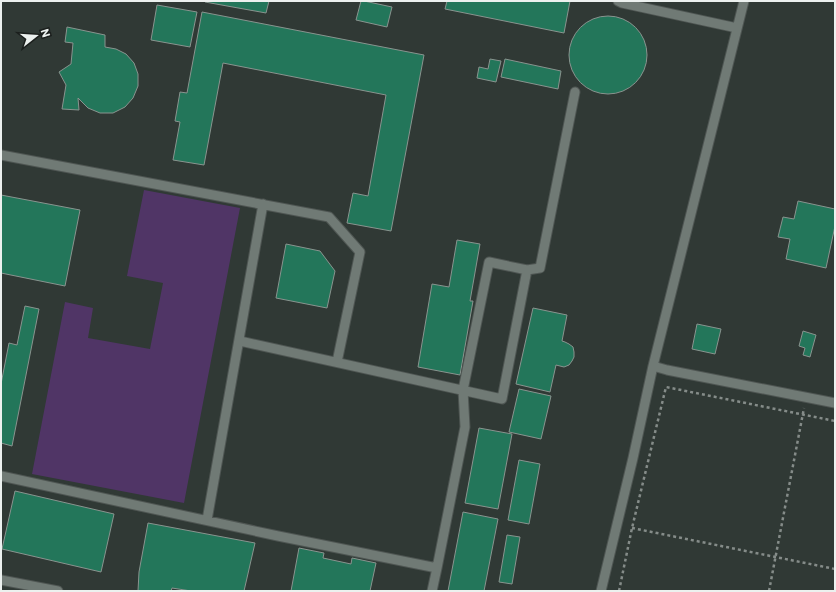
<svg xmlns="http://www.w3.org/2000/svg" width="836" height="592" viewBox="0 0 836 592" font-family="Commissioner,sans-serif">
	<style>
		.green { fill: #503566 }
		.building { fill: #23765a; stroke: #89948f }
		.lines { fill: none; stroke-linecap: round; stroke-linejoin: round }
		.service-casing { stroke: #4f5653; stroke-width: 11 }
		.path { stroke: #858c89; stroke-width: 2.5; stroke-dasharray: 3 3; stroke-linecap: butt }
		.service { stroke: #707a75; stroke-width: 9 }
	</style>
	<rect width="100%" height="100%" fill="#303935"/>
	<path class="green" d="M144,190l96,18 -56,295 -152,-29 33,-172 28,6 -5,30 62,11 13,-66 -36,-7z"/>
	<path class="building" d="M205,1h64l-3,12 -61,-11z
		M361,1h3l28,6 -5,20 -31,-7z
		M447,1h123l-6,32 -119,-24z
		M157,5l40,7 -7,35 -39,-7z
		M202,12l222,43 -33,176 -44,-8 6,-30 15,3 18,-101 -163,-32 -19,102 -31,-5 7,-38 -5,-1 5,-29 7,1z
		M569 55a39 39 0 1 1 78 0a39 39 0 1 1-78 0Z
		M67,27l38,8v12l11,2 10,5 8,9 4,11v12l-5,12 -8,9 -12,6h-13l-12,-5 -10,-10 1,12 -17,-1 4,-24 -7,-13 12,-8 2,-21 -8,-1z
		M490,59l11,2 -5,21 -19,-4 2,-11 9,2z
		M505,59l56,12 -3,18 -57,-12z
		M1,195l79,15 -15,76 -64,-13z
		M798,201l37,8v17l-9,42 -40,-9 4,-20 -12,-2 5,-20 11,2z
		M457,240l23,4 -10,57h3l-13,74 -42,-8 14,-83 17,3z
		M286,244l34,7 15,20 -8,37 -51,-10z
		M25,306l14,3 -27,137 -11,-3v-59l8,-41 8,2z
		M533,308l34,7 -5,26 3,1 4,2 4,3 1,5v5l-2,4 -3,4 -5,2 -8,-2 -6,27 -34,-8z
		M697,324l24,5 -6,25 -23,-5z
		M803,331l13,4 -6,22 -7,-2 2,-7 -6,-2z
		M519,389l32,7 -10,43 -32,-7z
		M479,428l33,6 -14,75 -33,-6z
		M519,460l21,4 -11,60 -21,-4z
		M15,491l99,23 -13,58 -99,-23z
		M463,512l35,7 -14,72h-36z
		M148,523l107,20 -11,48h-53l-19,-3 -1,3h-33l1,-19z
		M507,535l13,2 -8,47 -13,-2z
		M299,548l25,5 -1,5 28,6 1,-6 24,5 -6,28h-79z"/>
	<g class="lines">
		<defs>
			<path id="service" d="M618,1l4,2 115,25
				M1,155l328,62 31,35 -23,110
				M240,341l262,58 25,-129 13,-2 35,-176
				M653,366l14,4 168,33
				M1,476l277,60 159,32 28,-141 -2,-37 26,-128 38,8
				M207,520l56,-316
				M1,580l57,11
				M432,591l5,-23
				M601,591l32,-133 20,-92 91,-365"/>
		</defs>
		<use href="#service" class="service-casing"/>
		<path class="path" d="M632,528l203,41
			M619,591l13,-63 34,-141 169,34
			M769,591l35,-183"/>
		<use href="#service" class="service"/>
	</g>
	<rect width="836" height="592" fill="none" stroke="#ecf1ef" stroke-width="4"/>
	<g transform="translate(36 36) rotate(73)" stroke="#1b1f1d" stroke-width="3" paint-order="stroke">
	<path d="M0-3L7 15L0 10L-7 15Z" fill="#ecf1ef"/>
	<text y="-6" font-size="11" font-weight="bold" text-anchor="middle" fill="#ecf1ef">N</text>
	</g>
</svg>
